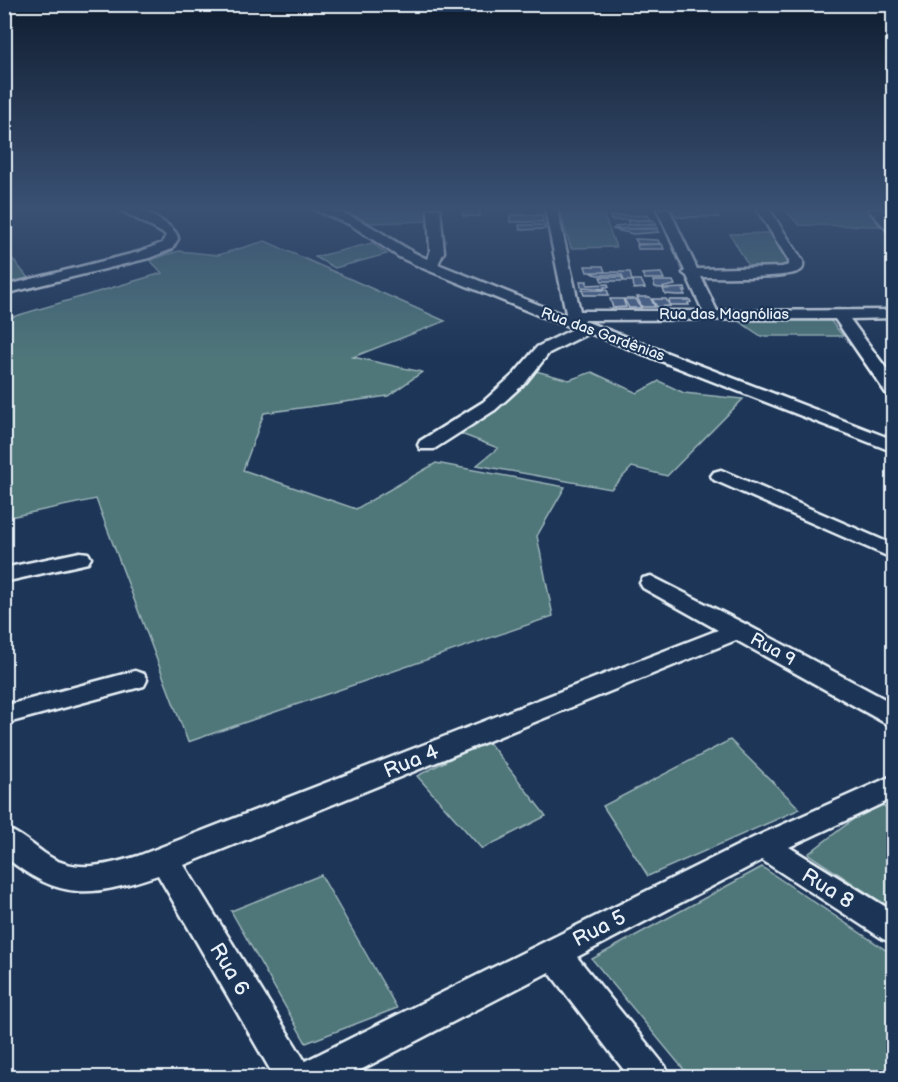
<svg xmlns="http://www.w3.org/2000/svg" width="898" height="1082" viewBox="0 0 898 1082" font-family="'Balsamiq Sans',sans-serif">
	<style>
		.green { fill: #4f777a; stroke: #9cb4b9; stroke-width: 1.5 }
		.building { fill: #536a90; stroke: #e8f1f8; stroke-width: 1.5 }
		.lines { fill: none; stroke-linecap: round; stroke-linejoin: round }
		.minor-casing { stroke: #e8f1f8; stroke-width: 5 }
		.minor { fill: #1d3557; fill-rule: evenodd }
		.labels { text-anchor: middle; stroke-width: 4.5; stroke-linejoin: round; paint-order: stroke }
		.far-street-label { font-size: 15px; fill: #e8f1f8; stroke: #1d3557 }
		.street-label { font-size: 18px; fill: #e8f1f8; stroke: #1d3557 }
		.near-street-label { font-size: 21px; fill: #e8f1f8; stroke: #1d3557 }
	</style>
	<rect width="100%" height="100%" fill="#1d3557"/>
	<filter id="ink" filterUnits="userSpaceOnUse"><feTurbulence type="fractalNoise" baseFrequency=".0167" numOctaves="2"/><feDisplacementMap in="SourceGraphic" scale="12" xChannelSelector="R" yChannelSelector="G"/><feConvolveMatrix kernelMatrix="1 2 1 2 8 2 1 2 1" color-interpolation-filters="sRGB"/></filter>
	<g filter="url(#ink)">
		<path class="green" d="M334,209h93l1,12 -57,2z
			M784,209h82l14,17 -81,-1z
			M560,213h43l13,34 -45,1z
			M770,233l20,30 -6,4h-35l-19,-33z
			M265,241l180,80 -92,36 69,15 -34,24 -124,17 -21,57 113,39 80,-46 129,24 -28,49 16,80 -365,126 -92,-243 -91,19v-199l157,-46 -12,-13 29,-9 39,4z
			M372,243l15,11 -52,14 -20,-11z
			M4,257h7l18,22 -14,4 -10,-5z
			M737,320h93l13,16h-82z
			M536,371l33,9 23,-8 45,21 22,-12 25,12 59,6 -76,77 -35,-9 -21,22 -134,-24 21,-17 -37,-14z
			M487,740l59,76 -64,33 -65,-73z
			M730,740l70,69 -152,67 -45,-70z
			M877,801l16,12v97l-85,-56z
			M762,867l131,88v122h-203l-98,-118z
			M321,875l76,133 -91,35 -75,-132z"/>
		<path class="building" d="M462,209h18v7h-17z
			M673,209h41l5,8h-41l-5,-4z
			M510,215h32l1,7h-33z
			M647,215l3,5h-39l-1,-4z
			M653,220l3,4 -28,1v-4z
			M519,225h25l1,4 -25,1z
			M623,225h33l2,3 -40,1 -3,-2z
			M612,229h45l2,3 -26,2z
			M635,239l23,1 2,4h-22z
			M662,244l2,5h-26l-1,-4z
			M585,266h18l2,6h-18z
			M590,272h40l2,9h-8l-2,-6h-25z
			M661,273l3,6h-19l-3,-5z
			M600,277h22l1,4h-21z
			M633,280h8l4,8 -11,1z
			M580,281h7v4l21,-1 1,3h-5l1,2 -24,-2z
			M653,281h20l2,4 -15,3 -5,-1z
			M685,288l1,3h-3l2,4h-8l-12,-1 -2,-5z
			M582,290h25l2,5h-25z
			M637,297h13l5,10h-13z
			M610,299h13l3,8 -13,1z
			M624,299h12l5,9h-12z
			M652,299h14l4,7 -13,1z
			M669,300h21l1,2 -3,1 1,2h-19z"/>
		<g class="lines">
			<defs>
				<path id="minor" d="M119,209c4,0 11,-1 15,0 12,2 44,18 44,30l-6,10 -23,9 -145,36v-8l135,-34 23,-9 4,-8z
					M313,209c43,-2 76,33 114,50l3,-7 -2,-43h12l4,43 -6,12 126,51 2,-2 -21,-104h12l23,102h123l-16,-35 -4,-3 2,-2 -28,-62h12l28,60 85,-2 7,-2v-4l-32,-52h12l34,52c0,3 1,7 -2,9 -11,9 -82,7 -100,7l16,34 177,-1v8l-44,1 44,60v18l-6,-1 -53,-77 -253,1 312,120v12l-305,-119 -40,20 -23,29 -31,28 -61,39h-14l-2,-4 2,-4 63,-39 31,-28 23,-27 38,-19 -25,-8 -125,-51 -26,-12 -48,-32z
					M868,209h13l13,13v12l-4,-1z
					M721,470l173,75v14l-180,-79 -3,-4 3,-4z
					M80,552l8,1 3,5 -3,5 -84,19v-14z
					M651,576l96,49 147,79v21l-9,-2 -149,-83 -552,225 121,196 448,-223 141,-63v23l-105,49 105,65v31l-11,-4 -121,-79 -185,97 88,109 5,12h-40l-81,-106 -204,106h-70l-117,-203c-66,22 -97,27 -154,-19v-28c16,5 27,16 40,25 28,21 62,13 94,3l580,-226 -75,-42 -3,-5 3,-5z
					M135,671l9,3 3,6 -3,6 -140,38v-18z"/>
			</defs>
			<use href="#minor" class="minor-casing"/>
			<use href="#minor" class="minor"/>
		</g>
	</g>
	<linearGradient id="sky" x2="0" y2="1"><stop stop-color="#101d30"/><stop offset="0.58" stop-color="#3a5174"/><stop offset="1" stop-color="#3a5174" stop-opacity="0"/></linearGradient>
	<rect width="898" height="360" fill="url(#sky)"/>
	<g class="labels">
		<g class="far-street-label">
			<text x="724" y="319">Rua das Magnólias</text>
			<text transform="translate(603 334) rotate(20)" y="5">Rua das Gardênias</text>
		</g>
		<g class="street-label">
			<text transform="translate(773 649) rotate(29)" y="6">Rua 9</text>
		</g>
		<g class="near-street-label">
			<text transform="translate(411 761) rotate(-22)" y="7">Rua 4</text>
			<text transform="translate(828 888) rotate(32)" y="7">Rua 8</text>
			<text transform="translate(599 928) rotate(-27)" y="7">Rua 5</text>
			<text transform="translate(230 969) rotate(59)" y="7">Rua 6</text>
		</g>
	</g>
	<rect width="898" height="1082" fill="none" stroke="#1d3557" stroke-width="24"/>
	<rect x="12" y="12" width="874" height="1058" fill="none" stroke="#e8f1f8" stroke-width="2" filter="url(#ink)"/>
</svg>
